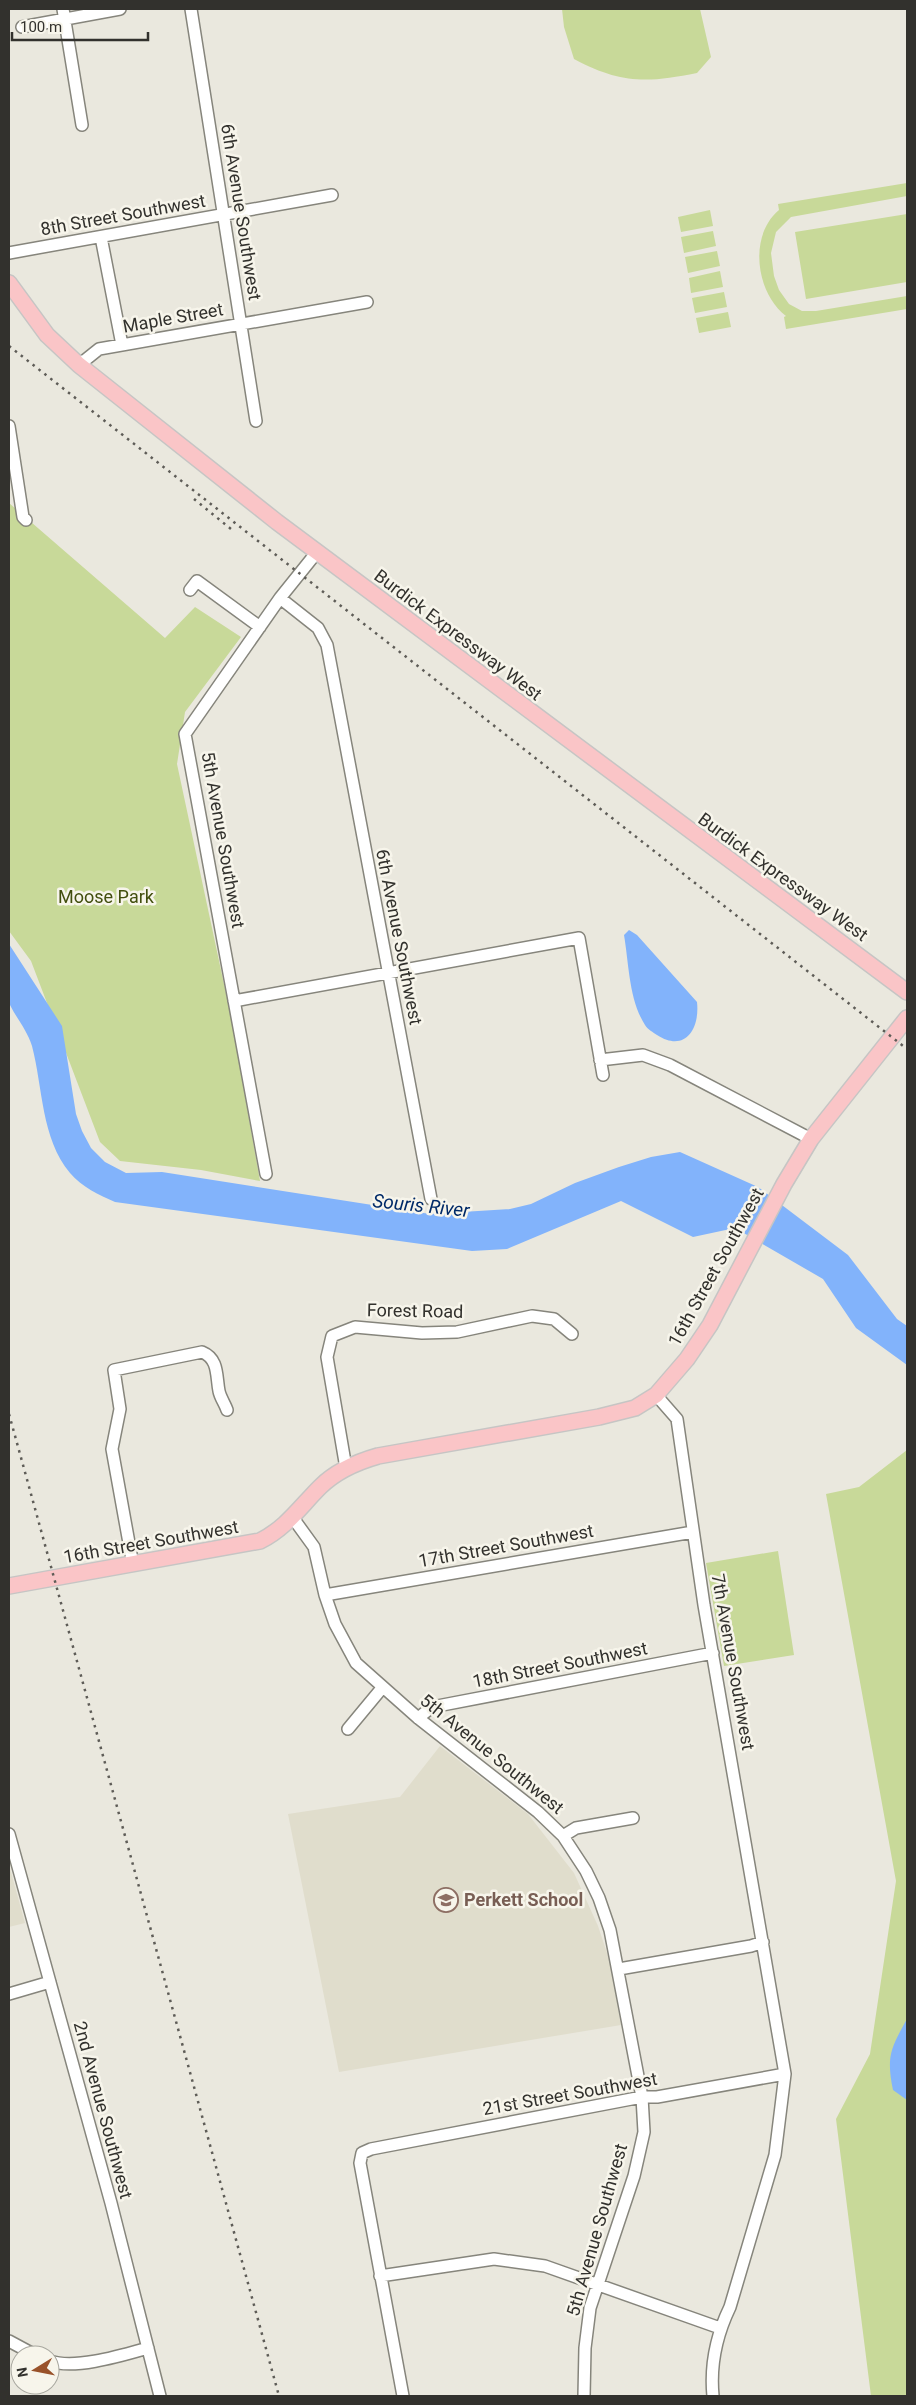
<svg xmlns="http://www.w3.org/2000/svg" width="916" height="2405" viewBox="0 0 916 2405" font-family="Roboto,sans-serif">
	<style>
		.built { fill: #e0ddcc }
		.green { fill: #c8d999 }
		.water { fill: #82b3fb }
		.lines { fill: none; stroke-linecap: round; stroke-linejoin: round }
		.minor-casing { stroke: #86857c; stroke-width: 14 }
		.major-casing { stroke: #c6c5c4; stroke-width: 18 }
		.minor { stroke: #fff; stroke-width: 11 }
		.major { stroke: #fac5c7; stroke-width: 15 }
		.rail { stroke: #5e5c57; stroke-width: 2.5; stroke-dasharray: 2.5 5; stroke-linecap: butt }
		.labels { text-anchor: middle; stroke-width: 5; stroke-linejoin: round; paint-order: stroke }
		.street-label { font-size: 18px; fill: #32312d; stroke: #f7f5eb }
		.park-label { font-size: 18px; fill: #424f0e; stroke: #f7f5eb }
		.education-label { font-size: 18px; font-weight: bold; fill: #785e54; stroke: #f7f5eb; text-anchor: start }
		.water-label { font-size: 19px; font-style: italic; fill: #002a68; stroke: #f7f5eb }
	</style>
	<rect width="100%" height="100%" fill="#eae8de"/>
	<path class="built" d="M440,1746l88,68 46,59 24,53 11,33 12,66 -282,47 -51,-258 112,-17z
		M9,1865l16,58 -16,4z"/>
	<path class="green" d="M562,9h138l11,48 -14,16c-50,10 -76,11 -123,-14l-10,-32z
		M907,183v13l-116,21 -15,15 -5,21 3,23 5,14 10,14 13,7h14l91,-15v13l-121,20 -2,-12 2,-1c-30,-23 -38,-80 -7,-106l-1,-6z
		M710,210l3,16 -32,6 -3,-15z
		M907,214v68l-101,17 -11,-67z
		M713,231l3,15 -32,7 -3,-16z
		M717,251l3,15 -32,7 -3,-16z
		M720,271l3,16 -32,6 -2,-15z
		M724,292l3,15 -32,6 -3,-15z
		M728,312l3,15 -32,6 -3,-15z
		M9,503l156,135 30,-31 46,30 -56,75 -8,52 54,253 29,164 -59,-11 -81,-9 -20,-19 -69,-181 -22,-30z
		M907,1450v946h-36l-35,-277 34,-65 26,-173 -70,-387 33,-7z
		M778,1551l16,104 -70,11 -18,-103z"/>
	<path class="water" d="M629,930l8,5 60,67c3,27 -12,51 -40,33 -4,-3 -9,-5 -12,-10 -16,-25 -16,-61 -21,-90z
		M9,944l53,82 14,88 6,17 9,17 14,14 21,11 36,-1 268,42 80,-5 21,-5 44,-21 44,-16 32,-10 29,-5 78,35 90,68 49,64 10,7v39l-51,-37 -33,-49 -88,-51 -42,9 -72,-36 -114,48 -35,2 -357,-49c-16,-7 -33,-15 -45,-29 -29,-35 -27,-85 -38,-127 -5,-16 -15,-27 -22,-41 -4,-8 -1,-49 -1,-61z
		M907,2019v81l-14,-10c-7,-34 -2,-42 14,-71z"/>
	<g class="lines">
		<defs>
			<path id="minor" d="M63,9l19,116
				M191,9l65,412
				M22,27l98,-18
				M101,237l21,108
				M9,253l323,-58
				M79,365l20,-16 268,-47
				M9,426l14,91 3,3
				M190,590l7,-9 63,46
				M280,598l38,30 9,17 104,554
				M234,1001l345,-63 24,137
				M600,1060l43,-5 27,10 141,74
				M266,1174l-81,-440 95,-136 37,-46
				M656,1395l21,24 27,186 81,469 -10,81 -45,152c-14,29 -20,58 -17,89
				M346,1468l-19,-111 5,-21 23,-9 67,6 35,-1 75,-16 22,3 18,15
				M293,1518l21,29 11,48 10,29 21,39 62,55 120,94 25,24 23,35 13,27 11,32 32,167 2,35 -10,44 -44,132 -5,40 -1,48
				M133,1565l-21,-116 8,-40 -6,-39 88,-18c17,7 14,24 17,39 1,6 6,13 8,19
				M325,1595l368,-63
				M418,1718l14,-11 281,-54
				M348,1729l34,-41
				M9,1834l102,369 49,193
				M563,1836l13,-8 57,-10
				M619,1969l132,-23 12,-4
				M9,1994l41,-12
				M380,2276l114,-17 51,7 175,62
				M9,2341l26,14
				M50,2361c25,9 73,-6 98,-13
				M403,2396l-43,-233 2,-10 9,-4 271,-52h15l128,-23"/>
			<path id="major" d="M9,283l38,52 32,30 198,157 630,470
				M9,1586l251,-45c26,-13 40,-34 60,-54 16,-16 37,-25 58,-31l221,-39 36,-9 21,-13 31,-36 23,-34 74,-141 27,-45 96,-121"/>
		</defs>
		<use href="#minor" class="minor-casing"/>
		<use href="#major" class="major-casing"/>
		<use href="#minor" class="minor"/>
		<use href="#major" class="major"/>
		<path class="rail" d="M9,346l898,703
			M194,499l37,30
			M9,1414l270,982"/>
	</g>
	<defs>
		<symbol id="school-ring" viewBox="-11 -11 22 22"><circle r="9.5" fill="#f7f5eb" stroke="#8d6e63" stroke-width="1.5"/><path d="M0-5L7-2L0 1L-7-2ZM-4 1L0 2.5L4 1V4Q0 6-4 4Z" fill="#8d6e63"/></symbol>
	</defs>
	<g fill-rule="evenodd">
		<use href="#school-ring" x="432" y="1886" width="28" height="28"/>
	</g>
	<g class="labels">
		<g class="street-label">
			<text transform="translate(241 212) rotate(81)" y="6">6th Avenue Southwest</text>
			<text transform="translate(123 215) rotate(-10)" y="6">8th Street Southwest</text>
			<text transform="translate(173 318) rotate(-10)" y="6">Maple Street</text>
			<text transform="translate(458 635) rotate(37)" y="6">Burdick Expressway West</text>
			<text transform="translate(223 840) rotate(80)" y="6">5th Avenue Southwest</text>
			<text transform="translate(783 877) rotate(36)" y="6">Burdick Expressway West</text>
			<text transform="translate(399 937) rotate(79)" y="6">6th Avenue Southwest</text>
			<text transform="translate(716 1267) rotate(-61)" y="6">16th Street Southwest</text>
			<text transform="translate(415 1311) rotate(1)" y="6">Forest Road</text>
			<text transform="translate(151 1542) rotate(-10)" y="6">16th Street Southwest</text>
			<text transform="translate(506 1546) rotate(-10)" y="6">17th Street Southwest</text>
			<text transform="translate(733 1662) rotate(80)" y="6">7th Avenue Southwest</text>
			<text transform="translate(560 1665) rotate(-11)" y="6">18th Street Southwest</text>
			<text transform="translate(492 1754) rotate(39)" y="6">5th Avenue Southwest</text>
			<text transform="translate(570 2094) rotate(-10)" y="6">21st Street Southwest</text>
			<text transform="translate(103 2110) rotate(75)" y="6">2nd Avenue Southwest</text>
			<text transform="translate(597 2230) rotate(-74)" y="6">5th Avenue Southwest</text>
		</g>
		<g class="park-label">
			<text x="106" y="903">Moose Park</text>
		</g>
		<g class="education-label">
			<text x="464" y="1906">Perkett School</text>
		</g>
		<g class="water-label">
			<text transform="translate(421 1205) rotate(6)" y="7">Souris River</text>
		</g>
	</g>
	<rect width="916" height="2405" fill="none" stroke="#32312d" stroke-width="20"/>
	<g transform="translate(35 2370) rotate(260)"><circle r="24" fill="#f7f5eb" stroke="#a8a79f"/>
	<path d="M0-4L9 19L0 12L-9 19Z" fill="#99522a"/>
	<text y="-8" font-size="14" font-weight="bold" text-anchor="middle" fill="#32312d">N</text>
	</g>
	<path d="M12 32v8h136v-8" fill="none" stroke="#32312d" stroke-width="2.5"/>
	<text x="20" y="32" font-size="15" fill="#32312d" stroke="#f7f5eb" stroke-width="4" paint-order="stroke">100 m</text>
</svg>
